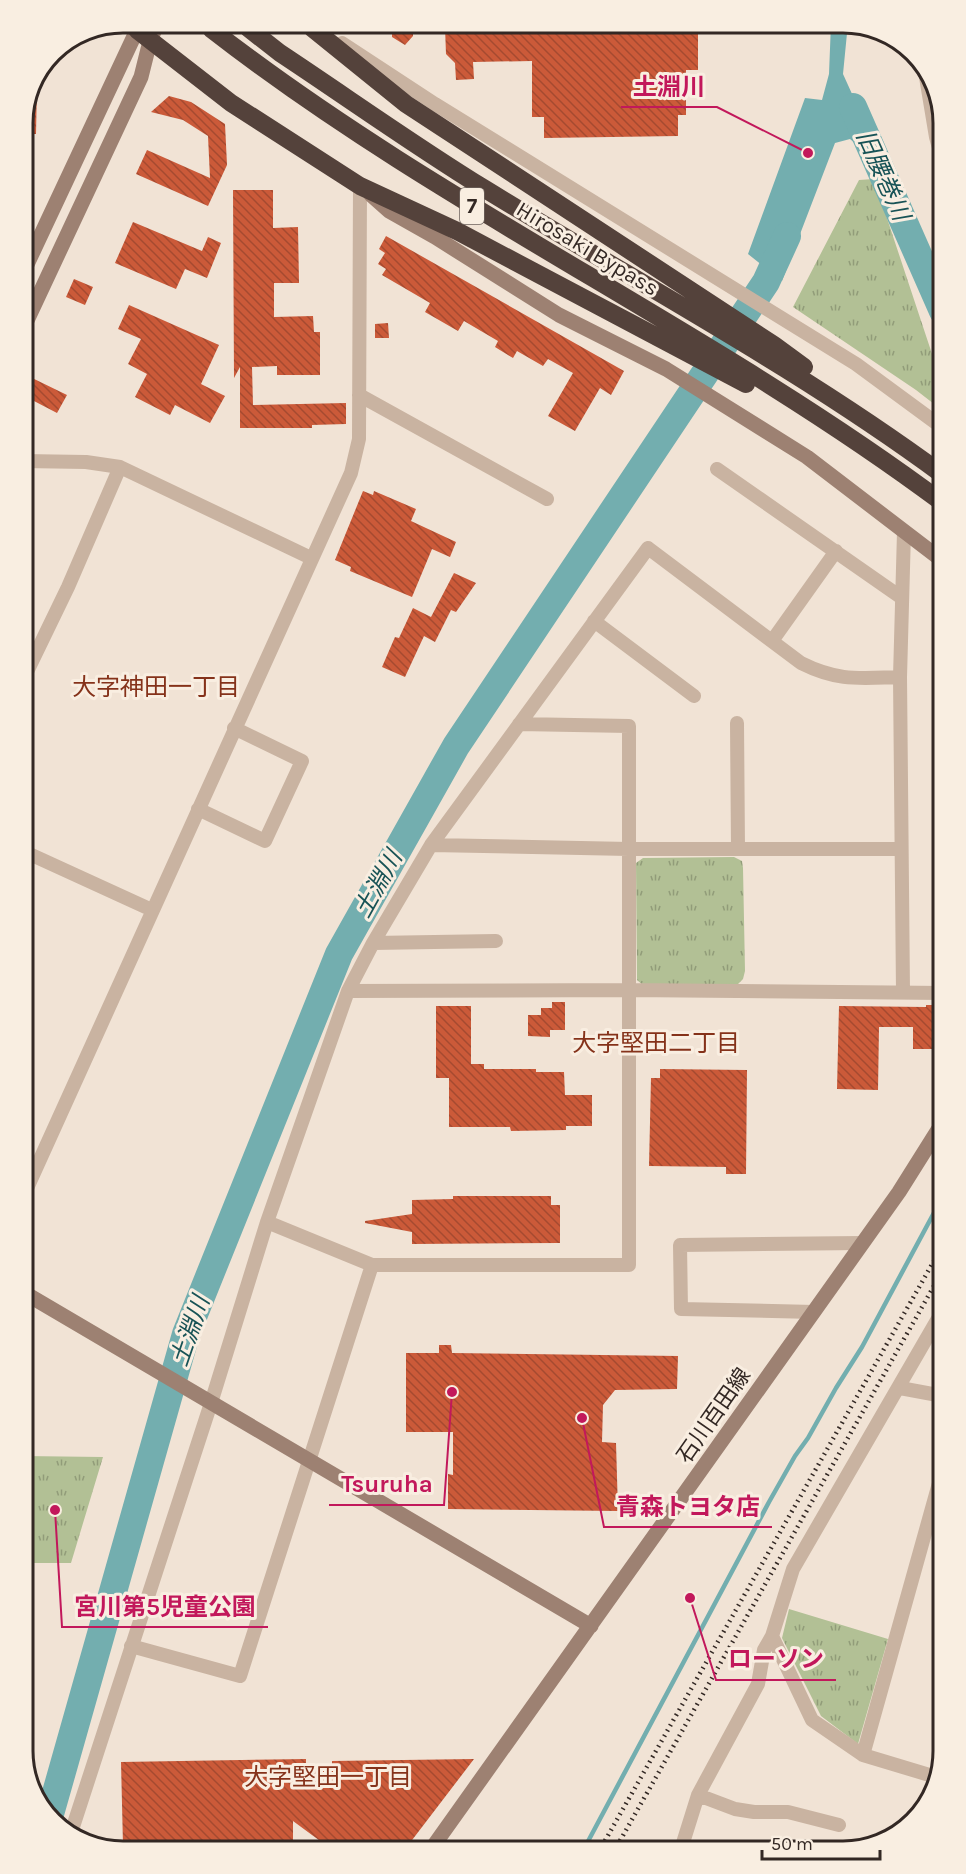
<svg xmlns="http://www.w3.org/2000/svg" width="966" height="1874" viewBox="0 0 966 1874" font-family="Karla,'Noto Sans JP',sans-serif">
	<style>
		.park { fill: url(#park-tufts) }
		.water { fill: #73aeaf }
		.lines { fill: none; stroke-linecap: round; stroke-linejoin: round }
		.stream { stroke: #73aeaf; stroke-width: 4.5 }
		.river { stroke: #73aeaf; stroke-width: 28 }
		.building { fill: url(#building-back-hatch) }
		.street { stroke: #c9b3a1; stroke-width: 14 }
		.secondary { stroke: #9d8172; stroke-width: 15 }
		.highway { stroke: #54423b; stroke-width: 18 }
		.rail { stroke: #332824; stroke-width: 4.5; stroke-dasharray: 1.5 4.5; stroke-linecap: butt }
		.labels { text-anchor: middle; stroke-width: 6; stroke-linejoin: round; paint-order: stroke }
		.shield { fill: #f9eee1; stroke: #6e635d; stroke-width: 1.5 }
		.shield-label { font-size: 21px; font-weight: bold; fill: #332824 }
		.street-label { font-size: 22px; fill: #332824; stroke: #f9eee1 }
		.water-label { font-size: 24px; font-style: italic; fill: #185356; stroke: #f9eee1 }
		.neighbourhood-label { font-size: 24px; fill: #85321a; stroke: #f9eee1 }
		.rim { fill: none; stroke: #332824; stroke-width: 3 }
		.leader { fill: none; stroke: #c2185b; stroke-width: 2 }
		.callout-dot { fill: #c2185b; stroke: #f9eee1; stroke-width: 2 }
		.callout-label { font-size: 24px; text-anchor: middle; font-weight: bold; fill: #c2185b; stroke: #f9eee1; stroke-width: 6; stroke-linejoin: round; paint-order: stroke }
	</style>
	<defs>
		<pattern id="park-tufts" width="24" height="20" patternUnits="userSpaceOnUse" patternTransform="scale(1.5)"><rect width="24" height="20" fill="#b2c095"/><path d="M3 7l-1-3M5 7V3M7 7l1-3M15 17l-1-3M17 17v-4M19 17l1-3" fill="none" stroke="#919c79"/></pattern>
		<pattern id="building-back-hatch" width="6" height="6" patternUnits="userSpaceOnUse" patternTransform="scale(1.5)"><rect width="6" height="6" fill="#cb5a39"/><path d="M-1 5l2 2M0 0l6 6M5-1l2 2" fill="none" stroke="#a54a30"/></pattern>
	</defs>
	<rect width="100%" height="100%" fill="#f1e3d5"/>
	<path class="park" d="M874,179l69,208v24l-27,-21 -123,-83 66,-127z
		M734,857l8,4 1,7 2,103 -2,8 -6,6 -93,1 -7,-6 -1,-117 7,-5z
		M23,1456l80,1 -32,106h-48z
		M789,1609l99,30 -30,105 -37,-28 -39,-78z"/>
	<path class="water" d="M831,23h17l-5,51 19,42 10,42 -22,-19 -15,4 -53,138 -34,-27 57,-156 17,2 7,-26z"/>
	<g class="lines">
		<path class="stream" d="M585,1847l184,-345 26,-46 13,-18 28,-50 26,-41 81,-151"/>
		<path class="river" d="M853,107l90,204
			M50,1814l136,-480 153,-380 117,-208 310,-464 21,-46"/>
	</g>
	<path class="building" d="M698,24v46h-12v45h-8v21l-134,2v-21h-12v-56l-59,1 1,17 -18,1 -1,-17 -9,-9 -1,-27z
		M392,27h21v9l-8,9 -13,-8z
		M37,86l-1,48h-13v-17z
		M169,96l22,6 34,22 2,41 -19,41 -72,-32 11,-24 63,28 -2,-42 -25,-16 -32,-8z
		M233,190h40v38l25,-1 1,56h-25v34l39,-1 1,16h6v43h-43v-9l-25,1 1,38 93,-2v21l-34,1v3h-72v-61l-6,11z
		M133,222l69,29 6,-14 13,6 -14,35 -22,-9 -9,20 -61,-26z
		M386,236l238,135 -13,24 -11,-7 -25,43 -27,-15 25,-43 -25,-14 -5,7 -26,-15 -4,7 -18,-11 3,-6 -34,-20 -6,10 -33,-19 5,-9 -48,-28 4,-6 -8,-5 7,-11 -6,-4z
		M74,279l19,8 -8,18 -19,-8z
		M129,305l90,40 -18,39 24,12 -15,27 -35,-18 -5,10 -35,-18 12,-23 -19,-10 13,-25 -23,-10z
		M388,323l1,15h-14v-14z
		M28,376l39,19 -10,18 -23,-12 -11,22v-37z
		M363,491l10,4 1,-4 42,18 -5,12 45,21 -6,15 -18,-8 -20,48 -62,-26 1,-4 -16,-7z
		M454,573l22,10 -20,29 -5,-2 -16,32 -11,-6 -19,41 -23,-10 13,-30 4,1 14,-30 18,9z
		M552,1002h13v28h-15v7l-22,-1v-21h13v-7h11z
		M926,1005h18v44h-31v-22h-34l-1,63 -41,-1 2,-83 87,1z
		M436,1006h35v58h13v5h52v3h28l1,23h27v31h-26v4l-55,1 -1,-4h-61v-49h-13z
		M660,1069l87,1 -1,104h-20v-7l-77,-1 2,-88h9z
		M453,1196h98v9h9v38l-148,1v-12l-47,-9v-2l47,-7v-14l41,-1z
		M439,1345h12l1,8 226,3 -1,33 -62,1 -12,15 -1,37 14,1 2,68 -170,-2v-35l5,1v-43h-47v-79h33z
		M306,1759v11h26v-9l142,-2 -68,89 -52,1 -10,-7 -5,7h-8l-38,-28v20l-170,4 -2,-83z"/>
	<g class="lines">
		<path class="street" d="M342,43l93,61 421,260 87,64
			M925,71l11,66 7,25
			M359,395l188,104
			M23,461l63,1 34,5 191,91
			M717,469l185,129
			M594,621l100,75
			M772,641l64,-90
			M23,680l45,-93 52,-120
			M737,723l1,126
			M198,809l67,32 37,-80 -68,-33
			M431,845l198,4h272
			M23,851l129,59
			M373,943l123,-2
			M348,991l282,-1 313,3
			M903,992l-3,-315 4,-145
			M23,1197l328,-724 8,-34 1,-253
			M267,1222l105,43h257v-539l-110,-2
			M814,1312l-133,-3 -1,-64 182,-2
			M900,1388l43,8
			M131,1646l109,30 132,-411
			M863,1755l80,-286
			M936,1777l-73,-22 -51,-35 -40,-84 21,-67 150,-259
			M698,1795l37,14 19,3h34l51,13
			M70,1836l141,-433 56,-181 81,-231 25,-48 58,-98 217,-297 153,115c38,19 59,15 99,14
			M682,1846l16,-51 60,-111 6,-34 8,-14"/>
		<path class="secondary" d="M371,195l18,16 46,26 124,78 107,54 141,88 136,104
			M23,273l114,-243
			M23,329l118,-252 9,-36 5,-12
			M23,1292l568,334
			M432,1848l467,-656 44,-70"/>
		<path class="highway" d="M248,28l32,25c68,45 135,93 205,136 153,94 313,179 458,286
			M312,28l94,76 368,241 30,22
			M211,29c230,179 499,300 732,474
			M137,30l94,73 129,83 97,45 289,153"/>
		<path class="rail" d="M602,1846l341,-601
			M617,1846l326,-576"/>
	</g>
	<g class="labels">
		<rect class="shield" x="460" y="188" width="24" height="36" rx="4.5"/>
		<g class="shield-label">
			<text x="472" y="213">7</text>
		</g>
		<g class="street-label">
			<text transform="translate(588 248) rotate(31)" y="8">Hirosaki Bypass</text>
			<text transform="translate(713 1415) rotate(-55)" y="8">石川百田線</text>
		</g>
		<g class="water-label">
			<text transform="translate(883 175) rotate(66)" y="8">旧腰巻川</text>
			<text transform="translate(378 884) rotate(-61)" y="8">土淵川</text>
			<text transform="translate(190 1331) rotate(-71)" y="8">土淵川</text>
		</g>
		<g class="neighbourhood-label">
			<text x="156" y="695">大字神田一丁目</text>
			<text x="656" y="1051">大字堅田二丁目</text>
			<text x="328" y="1785">大字堅田一丁目</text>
		</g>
	</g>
	<path d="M0 0H966V1874H0ZM123 33H843A90 90 0 0 1 933 123V1751A90 90 0 0 1 843 1841H123A90 90 0 0 1 33 1751V123A90 90 0 0 1 123 33Z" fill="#f9eee1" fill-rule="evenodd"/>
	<path class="rim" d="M123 33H843A90 90 0 0 1 933 123V1751A90 90 0 0 1 843 1841H123A90 90 0 0 1 33 1751V123A90 90 0 0 1 123 33Z"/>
	<path class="leader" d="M808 153L717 107H621M452 1392L444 1505H329M582 1418L604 1527H772M55 1510L62 1627H268M690 1598L716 1680H836"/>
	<g class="callout-dot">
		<circle cx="808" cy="153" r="6"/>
		<circle cx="452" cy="1392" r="6"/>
		<circle cx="582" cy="1418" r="6"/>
		<circle cx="55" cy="1510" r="6"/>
		<circle cx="690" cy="1598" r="6"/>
	</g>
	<g class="callout-label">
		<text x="669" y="95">土淵川</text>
		<text x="387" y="1492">Tsuruha</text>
		<text x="688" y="1515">青森トヨタ店</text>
		<text x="165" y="1615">宮川第5児童公園</text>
		<text x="776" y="1667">ローソン</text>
	</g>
	<path d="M762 1850v9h118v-9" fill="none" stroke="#332824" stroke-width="3"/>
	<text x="771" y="1850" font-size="18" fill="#332824" stroke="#f9eee1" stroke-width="4.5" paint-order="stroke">50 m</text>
</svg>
